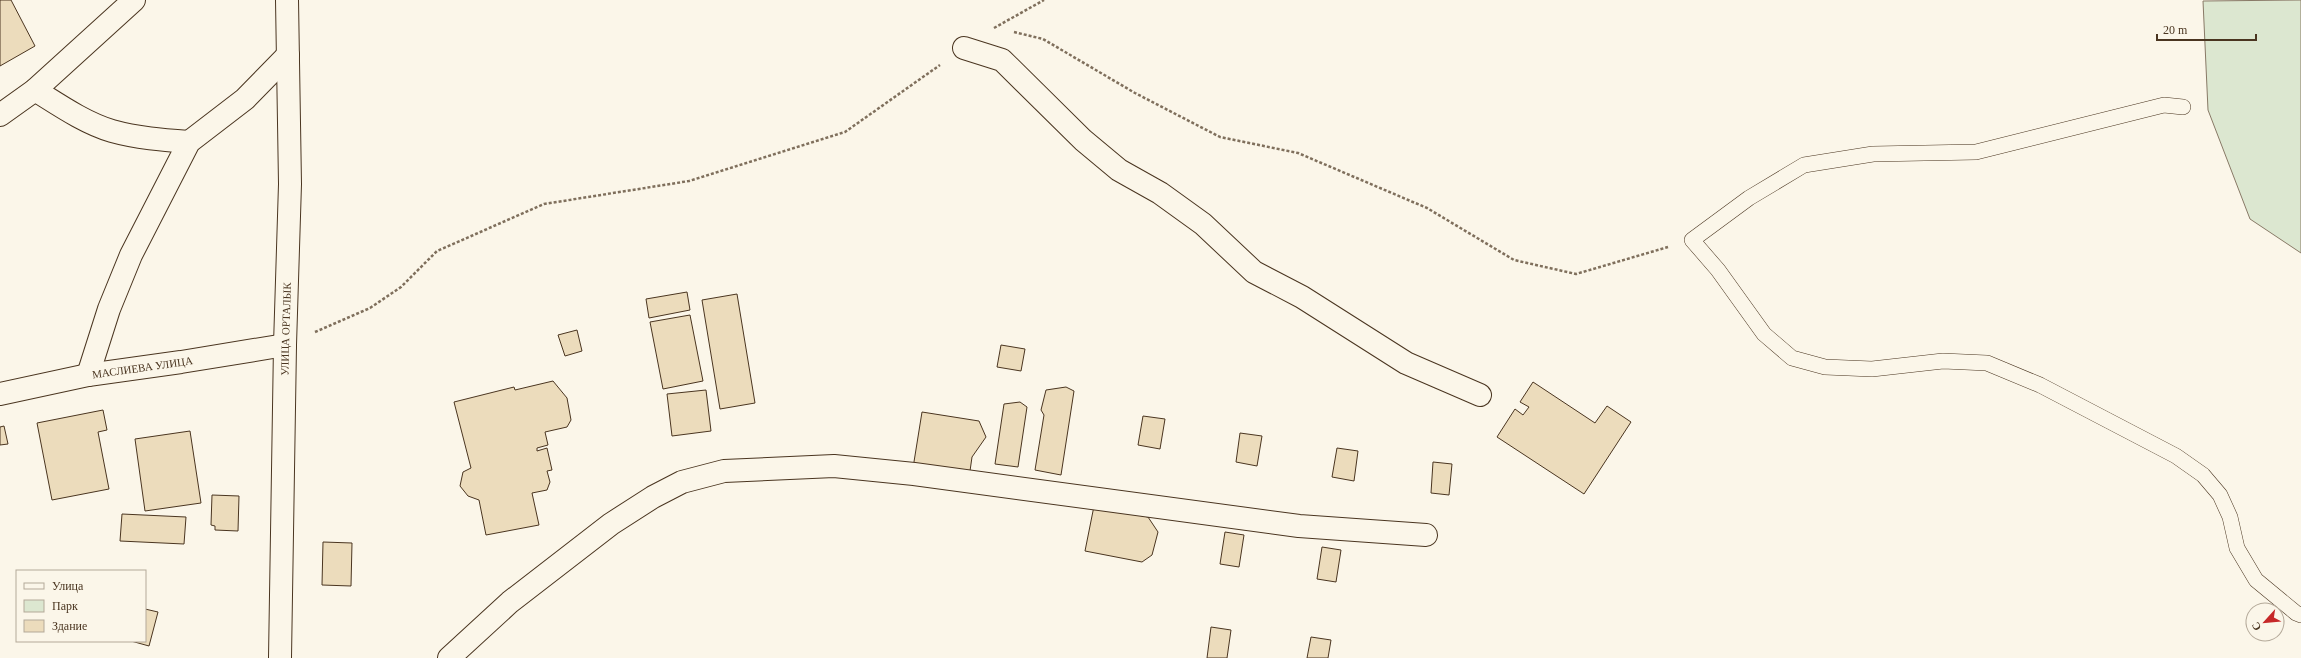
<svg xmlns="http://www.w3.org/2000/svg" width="2301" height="658" viewBox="0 0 2301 658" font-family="Georgia,serif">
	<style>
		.green { fill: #dce7d0; stroke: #887966 }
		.building { fill: #ecdcbc; stroke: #4a3520 }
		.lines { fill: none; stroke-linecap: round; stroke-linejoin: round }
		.service-casing { stroke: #4a3520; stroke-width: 16 }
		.minor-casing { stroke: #4a3520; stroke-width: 24 }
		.path { stroke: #7f6f5c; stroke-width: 2.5; stroke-dasharray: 3 2; stroke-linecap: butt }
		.service { stroke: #fbf6e9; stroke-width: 15 }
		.minor { stroke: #fbf6e9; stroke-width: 22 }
		.labels { text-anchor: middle; stroke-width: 3; stroke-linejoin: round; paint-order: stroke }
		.street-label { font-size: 11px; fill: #4a3520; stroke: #fbf6e9 }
	</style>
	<rect width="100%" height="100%" fill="#fbf6e9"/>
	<path class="green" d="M2301,0v253l-51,-34 -42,-109 -5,-109z"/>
	<path class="building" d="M0,0h11l24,46 -35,20z
		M687,292l3,18 -41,8 -3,-19z
		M737,294l18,109 -35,6 -18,-109z
		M690,315l13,66 -40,8 -13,-67z
		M577,330l5,21 -17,5 -7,-21z
		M1001,345l24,4 -4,22 -24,-4z
		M553,381l14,17 4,22 -4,7 -22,5 3,13 -11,3v3l10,-3 5,22 -5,1 3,11 -3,8 -15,3 7,32 -53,10 -7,-35 -11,-4 -8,-10 3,-14 8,-4 -17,-66 60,-15 1,3z
		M1533,382l62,41 12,-17 24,16 -47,72 -87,-57 18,-28 8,6 6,-8 -9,-5z
		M1066,387l8,4 -13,84 -26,-5 9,-55 -3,-5 5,-20z
		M706,390l5,41 -39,5 -5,-42z
		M1020,402l7,5 -9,60 -23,-3 9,-60z
		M103,410l4,20 -9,2 11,57 -57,11 -15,-77z
		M922,412l57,9 7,16 -14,20 -3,21 -56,-10z
		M1143,416l22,3 -5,30 -22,-4z
		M4,426l4,18 -8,1v-18z
		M190,431l11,72 -56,8 -10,-72z
		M1240,433l22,3 -5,30 -21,-4z
		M1337,448l21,3 -4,30 -22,-4z
		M1433,462l19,2 -3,31 -18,-2z
		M212,495l27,1 -1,35 -23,-1v-4l-4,-1z
		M1094,506l54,11 10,15 -6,23 -10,7 -57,-11z
		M122,514l64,3 -2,27 -64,-3z
		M1225,532l19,3 -5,32 -19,-3z
		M323,542l29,1 -1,43 -29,-1z
		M1322,547l19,3 -5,32 -19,-3z
		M145,609l13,3 -9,34 -18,-5h14z
		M1211,627l20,3 -4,28h-20z
		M1311,637l20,3 -3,18h-21z"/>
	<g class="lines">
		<defs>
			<path id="service" d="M2183,107l-19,-2 -188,47 -103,2 -69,11 -55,33 -57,42 26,30 46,64 28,24 33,9 47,2 71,-8 44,2 53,22 136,71 27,19 17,20 10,22 7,31 19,32 40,33 5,2"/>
			<g id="minor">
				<path d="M964,48l38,12 81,80 36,30 41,23 43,31 51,48 48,25 104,66 74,32"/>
				<path d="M35,90c24,15 50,33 77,41 25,7 51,9 77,11"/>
				<path d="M0,115l35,-25 99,-90"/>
				<path d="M88,375l21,-66 22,-54 58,-113 56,-43 43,-44"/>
				<path id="s1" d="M0,394l88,-19 93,-13 104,-17"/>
				<path id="s2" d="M280,658l5,-313 5,-161 -3,-184"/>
				<path d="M449,658l61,-56 101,-78 42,-27 29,-15 42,-11 110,-5 80,8 385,52 127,9"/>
			</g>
		</defs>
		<use href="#service" class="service-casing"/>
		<use href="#minor" class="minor-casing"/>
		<path class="path" d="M994,28l50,-28
			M1014,32l29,7 92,54 85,44 78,16 129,55 87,52 62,14 92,-27
			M315,332l55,-24 31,-21 36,-36 107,-47 145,-23 156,-49 95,-67"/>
		<use href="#service" class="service"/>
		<use href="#minor" class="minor"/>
	</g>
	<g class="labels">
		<g class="street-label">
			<text dy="4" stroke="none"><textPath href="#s2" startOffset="329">УЛИЦА ОРТАЛЫК</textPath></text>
			<text dy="4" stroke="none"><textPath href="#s1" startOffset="145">МАСЛИЕВА УЛИЦА</textPath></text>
		</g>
	</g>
	<rect x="16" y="570" width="130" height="72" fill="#fbf6e9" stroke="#b4a999"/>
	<rect x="24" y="583" width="20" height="6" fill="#fbf6e9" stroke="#b4a999"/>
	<text x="52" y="590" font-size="12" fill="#4a3520">Улица</text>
	<rect x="24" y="600" width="20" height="12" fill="#dce7d0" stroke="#b4a999"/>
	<text x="52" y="610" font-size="12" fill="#4a3520">Парк</text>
	<rect x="24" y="620" width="20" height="12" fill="#ecdcbc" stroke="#b4a999"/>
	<text x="52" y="630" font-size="12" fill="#4a3520">Здание</text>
	<g transform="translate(2265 622) rotate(243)"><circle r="19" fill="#fbf6e9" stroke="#b4a999"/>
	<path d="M0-3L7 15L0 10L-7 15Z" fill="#c62828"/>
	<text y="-6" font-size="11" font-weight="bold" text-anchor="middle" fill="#4a3520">С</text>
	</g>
	<path d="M2157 34v6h99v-6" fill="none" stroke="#4a3520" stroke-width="2"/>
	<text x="2163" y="34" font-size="12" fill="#4a3520" stroke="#fbf6e9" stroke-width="3" paint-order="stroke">20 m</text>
</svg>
